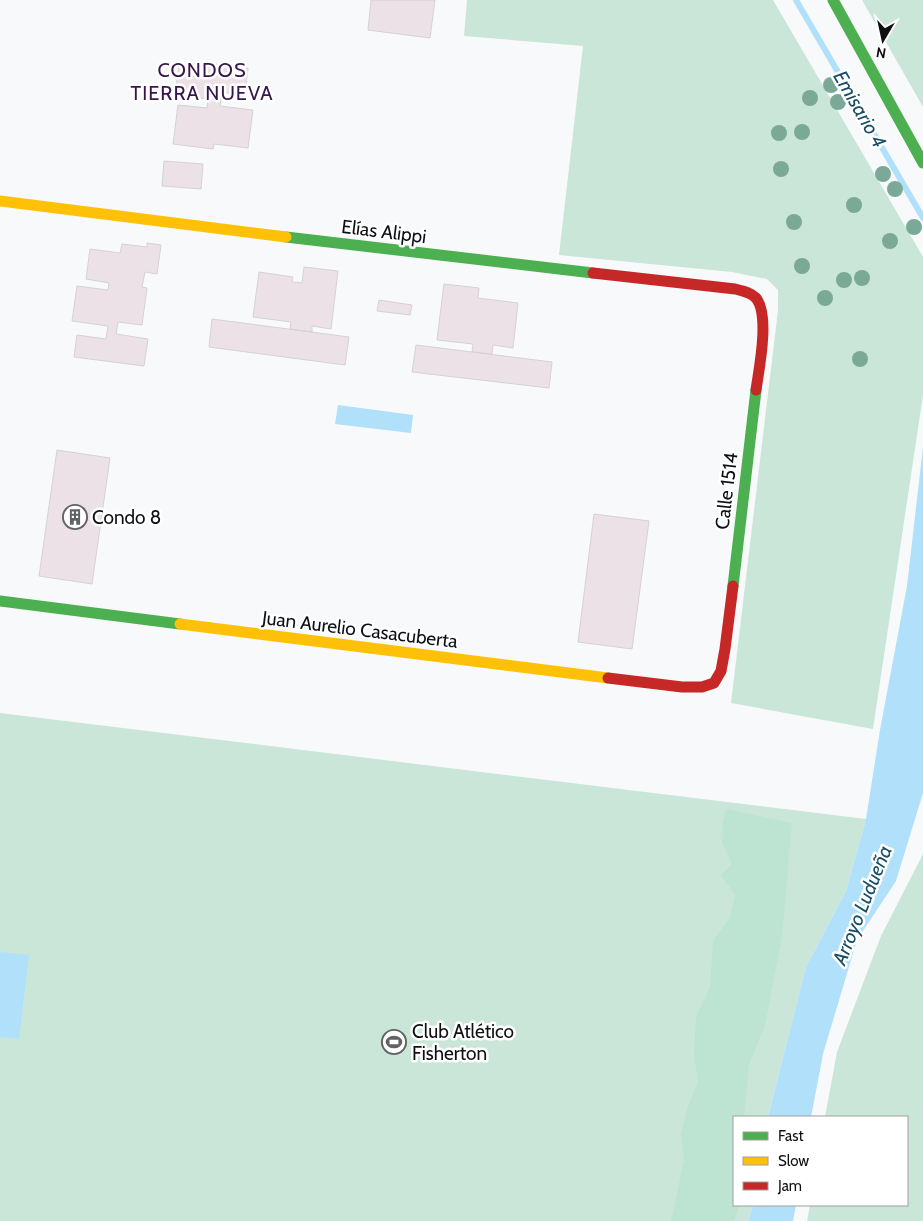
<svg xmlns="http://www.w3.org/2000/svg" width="923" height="1221" viewBox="0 0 923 1221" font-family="Cabin,sans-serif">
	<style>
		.green { fill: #cae6d8 }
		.forest { fill: #bde4d2 }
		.water { fill: #b0e0fa }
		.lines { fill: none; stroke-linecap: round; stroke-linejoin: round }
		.stream { stroke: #b0e0fa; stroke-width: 6 }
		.building { fill: #ede1e8; stroke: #d4d2d4 }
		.fast { stroke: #4caf50; stroke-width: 11 }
		.slow { stroke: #ffc107; stroke-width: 11 }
		.jam { stroke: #c62828; stroke-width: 11 }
		.tree { fill: #7ba998 }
		.labels { text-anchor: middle; stroke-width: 5; stroke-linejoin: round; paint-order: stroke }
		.street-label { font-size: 19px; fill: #0e1013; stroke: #fff }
		.poi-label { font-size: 19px; fill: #0e1013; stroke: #fff; text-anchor: start }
		.neighbourhood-label { font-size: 20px; letter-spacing: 1px; fill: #37164d; stroke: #fff }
		.water-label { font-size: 20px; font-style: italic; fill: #184e67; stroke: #fff }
	</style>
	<rect width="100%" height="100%" fill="#f7f9fb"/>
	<path class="green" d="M467,0h306l150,257v138l-50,334 -142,-26 47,-393v-20l-11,-11 -35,-7 -173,-17 24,-209 -119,-10z
		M862,0h61v107z
		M0,713l866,106 -20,72 -40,76 -38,150h-34v88h19l-5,16h-748z
		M923,854v367h-116l3,-16h97v-88h-82l12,-65 44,-116z"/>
	<path class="forest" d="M726,809l66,14 -10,114 -17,88 -16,40 -5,52h-10v88h6l-6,16h-63l13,-61 -3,-26 6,-25 11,-27 -4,-29 2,-36 14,-30 3,-46 17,-24 5,-22 -14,-20 11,-11 -10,-21 1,-20z"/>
	<path class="water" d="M338,405l75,10 -2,18 -76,-9z
		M923,447v346l-27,88 -39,59 -34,114 -12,63h-43l38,-150 40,-76 20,-72 14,-89 27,-144z
		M0,952l29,3 -10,84 -19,-2z
		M753,1205h43l-3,16h-45z"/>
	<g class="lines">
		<path class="stream" d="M796,0l127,218"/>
	</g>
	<path class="building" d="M371,0h64l-5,38 -62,-8z
		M207,63l41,5 -3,27 -23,-3 -2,14 33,4 -5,38 -34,-4 -1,5 -40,-5 5,-39 29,3 1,-9 -33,-4 4,-30 27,4z
		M164,161l39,3 -2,25 -39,-3z
		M147,243l14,2 -4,29 -12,-2 -3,15 5,1 -5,37 -24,-3 -2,12 32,5 -4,27 -70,-9 3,-22 29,4 2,-13 -36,-5 5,-35 31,4 1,-7 -23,-4 4,-30 30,4 2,-9 25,3z
		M304,267l34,4 -7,58 -19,-3v6l-22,-3 1,-7 -38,-5 6,-45 34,5 -1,5 10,1z
		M444,284l35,4 -1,10 40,5 -5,45 -20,-3 -1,9 -20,-2 1,-8 -36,-4z
		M379,300l33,5 -2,10 -33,-4z
		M212,319l137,18 -4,28 -136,-18z
		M416,345l136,17 -3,26 -137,-16z
		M57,450l53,8 -18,126 -53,-8z
		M594,514l55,7 -17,128 -54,-7z"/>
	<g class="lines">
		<path class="fast" d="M833,0l90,163
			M286,237l307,36
			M733,586l23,-196
			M0,601l180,23"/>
		<path class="slow" d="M0,201l286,36
			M180,624l428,54"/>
		<path class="jam" d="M593,273l142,16c8,2 15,3 21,9 14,17 3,71 0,92
			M608,678l74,9h20l12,-4 7,-12 4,-22 8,-63"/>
	</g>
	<g class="tree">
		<circle cx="831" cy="85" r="8"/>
		<circle cx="810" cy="98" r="8"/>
		<circle cx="838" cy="102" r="8"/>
		<circle cx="802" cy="132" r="8"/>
		<circle cx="779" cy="133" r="8"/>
		<circle cx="781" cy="169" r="8"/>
		<circle cx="883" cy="174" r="8"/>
		<circle cx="895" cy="189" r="8"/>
		<circle cx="854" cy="205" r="8"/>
		<circle cx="794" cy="222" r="8"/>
		<circle cx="914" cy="227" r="8"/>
		<circle cx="890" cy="241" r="8"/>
		<circle cx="802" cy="266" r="8"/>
		<circle cx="862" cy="278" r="8"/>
		<circle cx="844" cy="280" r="8"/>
		<circle cx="825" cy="298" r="8"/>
		<circle cx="860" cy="359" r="8"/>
	</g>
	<defs>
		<symbol id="building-ring" viewBox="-11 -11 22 22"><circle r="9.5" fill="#fff" stroke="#606264" stroke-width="1.5"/><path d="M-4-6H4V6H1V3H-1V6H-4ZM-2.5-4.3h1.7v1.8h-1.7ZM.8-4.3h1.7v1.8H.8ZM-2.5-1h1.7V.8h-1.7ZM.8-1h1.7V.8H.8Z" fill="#606264"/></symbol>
		<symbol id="stadium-ring" viewBox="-11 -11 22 22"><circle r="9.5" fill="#fff" stroke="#606264" stroke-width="1.5"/><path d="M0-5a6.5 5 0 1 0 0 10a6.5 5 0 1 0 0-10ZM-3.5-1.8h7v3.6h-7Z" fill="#606264"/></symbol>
	</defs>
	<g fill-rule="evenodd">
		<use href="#building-ring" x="61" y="503" width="28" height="28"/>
		<use href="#stadium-ring" x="380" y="1028" width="28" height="28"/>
	</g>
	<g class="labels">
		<g class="street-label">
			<text transform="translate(384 231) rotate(7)" y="7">Elías Alippi</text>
			<text transform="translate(726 491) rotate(-83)" y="7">Calle 1514</text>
			<text transform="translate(360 629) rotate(7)" y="7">Juan Aurelio Casacuberta</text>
		</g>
		<g class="poi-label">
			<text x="92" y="524">Condo 8</text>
			<text x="412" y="1038">Club Atlético<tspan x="412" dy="22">Fisherton</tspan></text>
		</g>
		<g class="neighbourhood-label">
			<text x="202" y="77">CONDOS<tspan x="202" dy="23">TIERRA NUEVA</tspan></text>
		</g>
		<g class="water-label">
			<text transform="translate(860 109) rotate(60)" y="7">Emisario 4</text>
			<text transform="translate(862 905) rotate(-68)" y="7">Arroyo Ludueña</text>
		</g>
	</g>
	<rect x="733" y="1116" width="175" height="90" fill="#ffffff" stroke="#9f9fa1"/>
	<rect x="743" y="1132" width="25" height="8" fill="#4caf50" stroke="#9f9fa1"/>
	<text x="778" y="1141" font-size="15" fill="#0e1013">Fast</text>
	<rect x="743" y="1157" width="25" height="8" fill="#ffc107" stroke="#9f9fa1"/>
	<text x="778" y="1166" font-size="15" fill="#0e1013">Slow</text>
	<rect x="743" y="1182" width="25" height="8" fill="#c62828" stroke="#9f9fa1"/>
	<text x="778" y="1191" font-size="15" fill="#0e1013">Jam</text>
	<g transform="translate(883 40) rotate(189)" stroke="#ffffff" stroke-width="4" paint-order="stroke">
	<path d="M0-4L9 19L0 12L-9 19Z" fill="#0e1013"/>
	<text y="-8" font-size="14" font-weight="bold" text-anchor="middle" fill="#0e1013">N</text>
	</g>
</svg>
